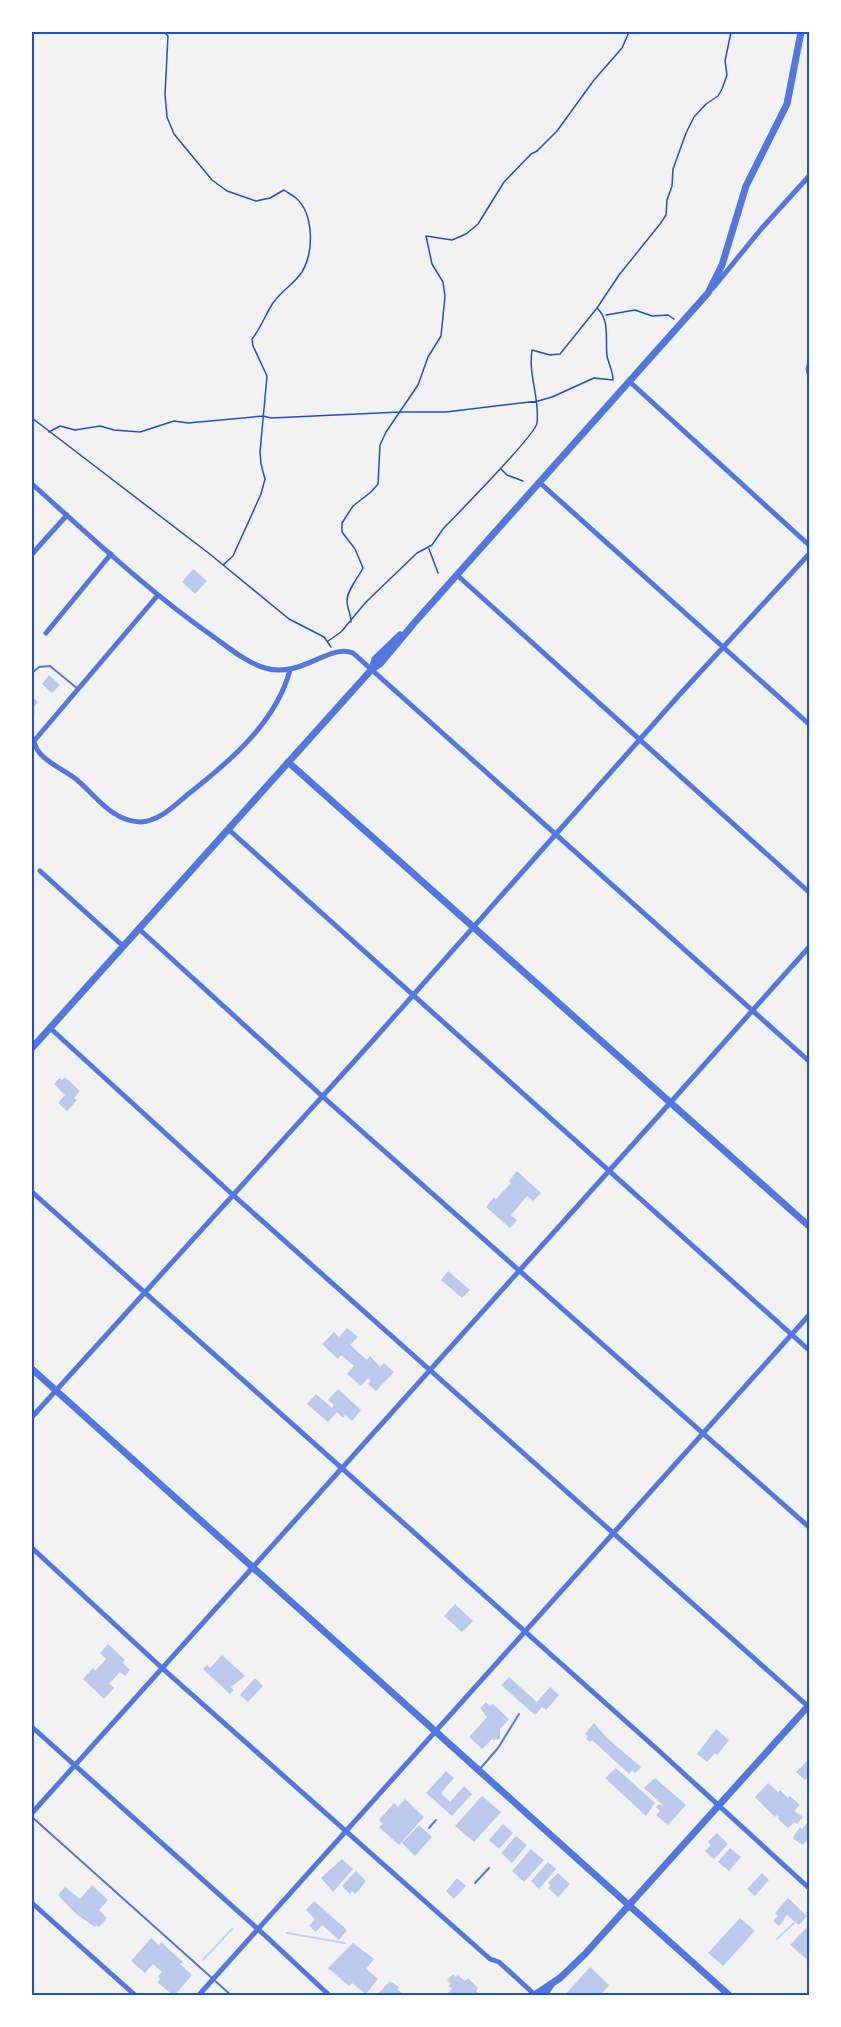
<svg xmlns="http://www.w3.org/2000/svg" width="841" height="2027" viewBox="0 0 841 2027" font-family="Karla,sans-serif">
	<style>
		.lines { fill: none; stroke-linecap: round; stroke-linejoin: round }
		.stream { stroke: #bfd3fe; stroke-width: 2 }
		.building { fill: #bdc9ec }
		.path { stroke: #1d4ed8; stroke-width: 1.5 }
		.service { stroke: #5277de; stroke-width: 2 }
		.minor { stroke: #5277de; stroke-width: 5 }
		.tertiary { stroke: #5277de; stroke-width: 7 }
		.neatline { fill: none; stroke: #1d4ed8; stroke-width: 2 }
	</style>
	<rect width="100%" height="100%" fill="#f2f2f2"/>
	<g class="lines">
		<path class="stream" d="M807,1913l3,-2
			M287,1933l58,10
			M777,1939l17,-16
			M203,1960l29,-31"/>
	</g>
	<path class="building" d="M193,569l14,12 -12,13 -13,-12z
		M49,675l11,10 -8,8 -10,-9z
		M32,697l6,5 -6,7 3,3 -3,4z
		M65,1077l15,14 -6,7 3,2 -10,11 -9,-8 7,-8 -11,-11 5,-6 3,2z
		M517,1171l24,22 -8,8 -6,-5 -16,19 6,5 -7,8 -24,-21 8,-10 2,2 15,-16 -2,-2z
		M448,1271l22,19 -8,8 -21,-18z
		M347,1328l11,9 -8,8 17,15 3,-4 10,11 4,-4 10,9 -18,19 -8,-7 3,-3 -3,-3 -7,8 -14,-12 7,-8 -13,-11 -3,4 -16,-15 12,-12 5,5z
		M338,1389l23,21 -9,11 -7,-6 -2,3 -6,-6 -9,10 -21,-18 9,-10 16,14 2,-3 -6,-5z
		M455,1604l18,17 -11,11 -18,-16z
		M108,1644l17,16 -2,3 7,7 -5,6 -5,-4 -11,12 5,4 -10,11 -21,-20 10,-11 2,3 11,-12 -6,-6z
		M222,1655l23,21 -14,11 3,3 -4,4 -27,-25 4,-4 3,3z
		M509,1677l28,25 13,-15 9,8 -13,15 -4,-3 -7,8 -34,-30z
		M255,1678l8,8 -15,16 -8,-7z
		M486,1702l4,4 3,-2 16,15 -9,10v10l-7,1v-2l-11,11 -13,-12 18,-20 -7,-9z
		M594,1723l13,15 34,29 -6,6 -3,-3 -3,4 -37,-34 -2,2 -4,-3 2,-2 -3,-3z
		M716,1729l13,11 -12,15 -2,-2 -8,9 -10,-8z
		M810,1758v17l-5,5 -9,-8z
		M616,1768l39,35 -9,13 -41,-38z
		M446,1771l8,7 -13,15 9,9 14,-16 8,8 -20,22 -26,-23z
		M655,1778l31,27 -18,20 -12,-10 4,-4 -4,-4 3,-3 5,2 -20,-18z
		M768,1783l10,9 2,-2 8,8 2,-2 10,9 -6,6 9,6 -6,7 -2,-2 -7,6 -10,-9 1,-2 -3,-2 -1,2 -20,-20z
		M482,1796l19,16 -27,30 -19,-16z
		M405,1799l19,18 -25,28 -20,-18 4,-3 -4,-4 15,-17 4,4z
		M808,1822l2,20 -3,-2 -4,5 -10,-6 1,-3 6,-9 2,2z
		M503,1824l10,9 -14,16 -10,-9z
		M419,1825l13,12 -17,19 -13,-13z
		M717,1833l11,11 -14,15 -9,-8 6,-6 -3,-3z
		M516,1836l11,9 -15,18 -11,-10z
		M730,1848l11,9 -12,14 -11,-9z
		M531,1849l13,11 -20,22 -12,-11z
		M342,1859l11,10 -20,23 -12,-14z
		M548,1862l8,7 -17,20 -8,-8z
		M356,1871l10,10 -7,9 -4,4 -3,-3 -2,3 -8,-8z
		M558,1873l12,11 -12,13 -10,-9 3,-3 -3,-2z
		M762,1873l7,7 -14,16 -8,-7z
		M457,1878l9,8 -12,13 -8,-8z
		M92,1885l16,15 -9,10 8,8 -8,9 -3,-2 -1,2 -19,-13 -18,-19 7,-8 15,12z
		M788,1898l19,18 -8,9 -12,-10 -8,11 -6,-5 5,-5 -3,-3z
		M314,1901l33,29 -8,10 -17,-15 -6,7 -7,-6 6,-7 -9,-9z
		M740,1918l15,13 -32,35 -15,-13z
		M810,1924l-2,22 2,16 -20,-17z
		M151,1938l8,7 2,-3 22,20 -3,2 12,11 -18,21 -17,-14 3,-3 -2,-3 4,-4 -9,-8 -8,9 -14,-12z
		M353,1943l21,16 -8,10 12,10 -12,15 -14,-11 -3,3 -21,-18z
		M590,1967l19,18 -9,11h-36z
		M453,1974l3,3 2,-2 7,6 3,-3 10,10 -2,3 5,5h-30l-3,-3 4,-4 -4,-3 3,-2 -4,-4z
		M390,1981l9,6 -2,2 8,7h-29z"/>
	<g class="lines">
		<path class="path" d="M164,32l4,4 -3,58 2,23 7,17 38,46 15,11 29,10 14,-3 14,-8c4,3 8,5 12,8 18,16 18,54 6,74 -8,12 -21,19 -29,31 -8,12 -12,25 -21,36l1,7 14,30 -7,76 1,12 4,15 -4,15 -28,62 -10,9
			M606,315l29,-5 17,6 16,-1 6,4
			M32,418l179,137 78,64 35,18 7,10
			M49,432l11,-6 15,4 25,-4 14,4 26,2 34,-11 14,2 75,-7 8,2 129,-6h46l92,-11 14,-4 42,-19 19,2c0,-9 -4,-15 -6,-24 -2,-16 3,-35 -9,-47
			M501,469l6,6 16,6
			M429,549l9,24
			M351,622c0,-8 -4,-14 -4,-21 0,-11 11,-23 16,-33l-8,-19 -13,-17v-9l11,-17 18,-14 7,-8 2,-39 6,-13 32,-47 10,-28 13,-21 4,-40 -2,-14 -11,-18 -6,-28 26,4 14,-6 12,-10 26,-42 27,-28 6,-3 20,-20 37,-51 28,-32 7,-16
			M328,641l13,-9 25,-30 51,-49 15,-8 11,-16c14,-15 93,-94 94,-106 3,-25 -9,-47 -5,-73l18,5 10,-1 37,-46 22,-33 41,-51 6,-9 1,-15 5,-14 1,-17 13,-36 8,-16 12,-13 12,-8 4,-7 5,-14 -2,-14 6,-29"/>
		<path class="service" d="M32,673l7,-6 11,-1 28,23
			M479,1770l19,-22 21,-34
			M32,1817l200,179
			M429,1828l7,-8
			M475,1883l14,-15"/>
		<path class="minor" d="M713,288l49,-60 48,-53
			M810,361l-2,8 2,9
			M630,382l180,164
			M539,482l271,243
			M32,484c58,52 115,106 179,151 17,12 34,27 54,33 36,11 64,-25 88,-15l457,409
			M32,554l35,-39
			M457,575l353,318
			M158,595l-124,146c2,18 30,28 43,39 19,16 35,41 63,42 18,0 34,-16 47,-27 41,-32 89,-72 103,-125
			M46,633l65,-79
			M228,829l582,522
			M40,871l83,75
			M139,929l183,167 488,432
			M50,1028l183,167 577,513
			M32,1192l626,558 152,139
			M32,1417l336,-371 313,-353 129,-140
			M32,1548l130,120 328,291 9,3 35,32
			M32,1727l238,213 60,56
			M32,1813l638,-710 140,-157
			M32,1903l104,93
			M198,1996l612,-682
			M808,1996l2,-2"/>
		<path class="tertiary" d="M372,669l3,-10 25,-24
			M288,762l522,465
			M32,1048l340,-379 8,-5 35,-42 293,-329 14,-28 24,-79 41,-82 14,-72
			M32,1369l698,627
			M533,1996l27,-18 25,-24 225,-250
			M543,1996l8,-11"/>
	</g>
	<rect width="841" height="2027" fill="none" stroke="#ffffff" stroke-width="66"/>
	<rect x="33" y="33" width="775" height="1961" class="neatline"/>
</svg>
